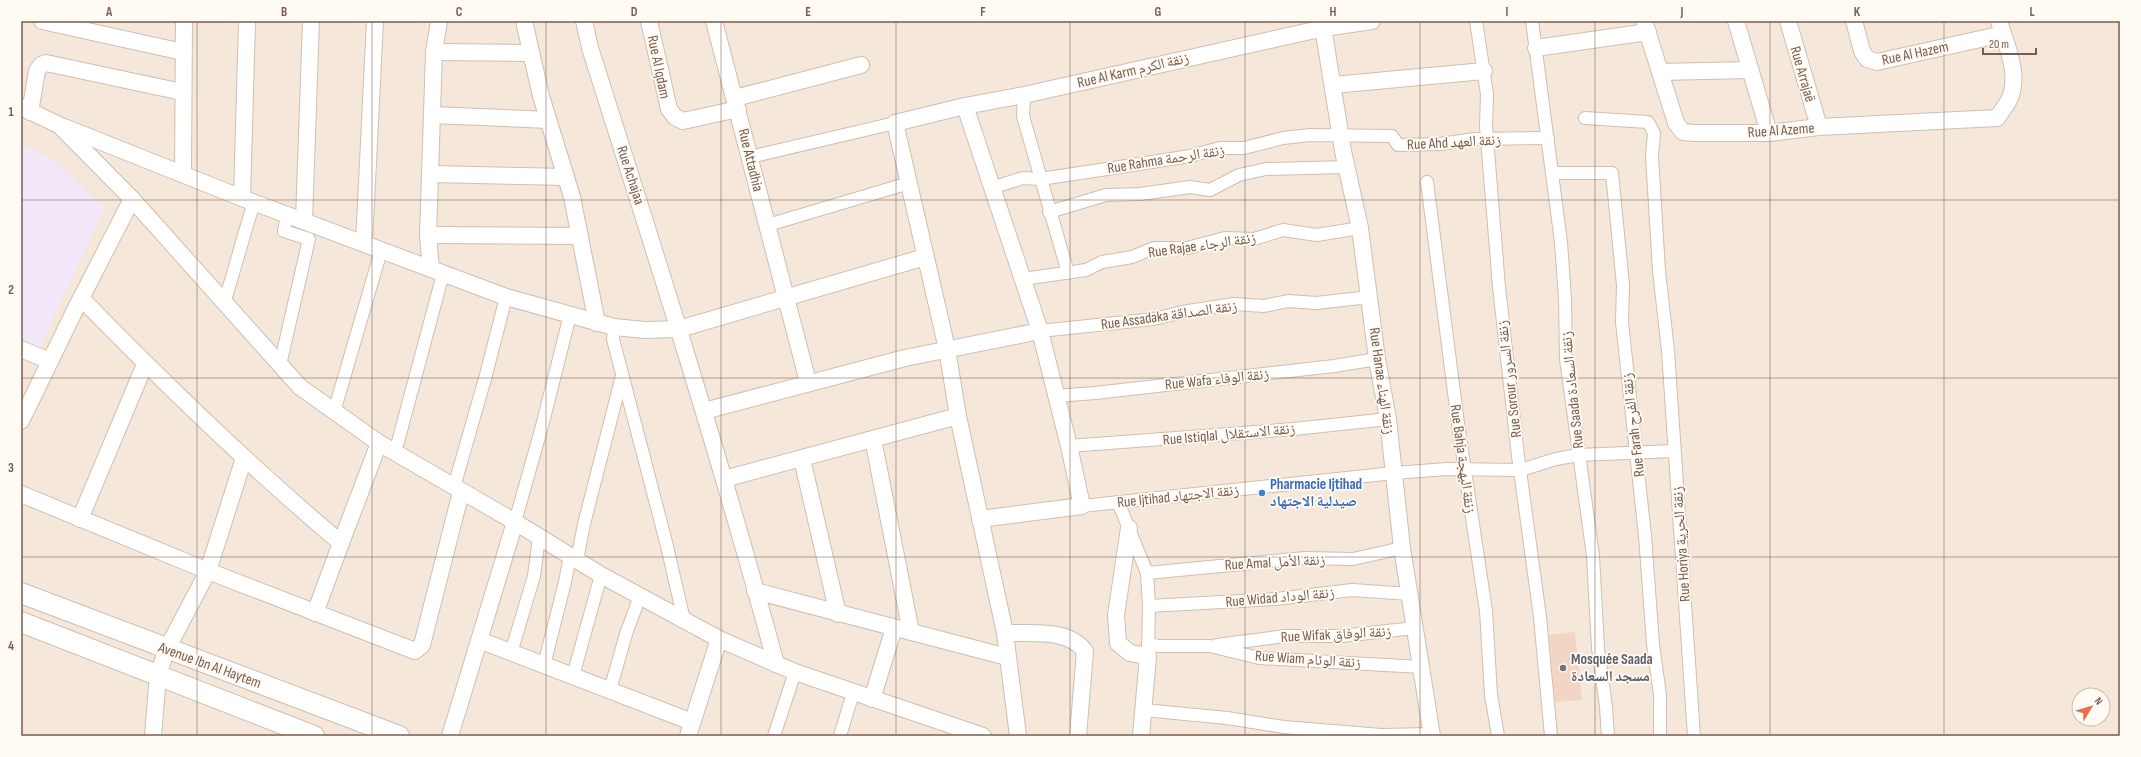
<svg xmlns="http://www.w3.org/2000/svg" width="2141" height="757" font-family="'Sofia Sans Condensed','Noto Naskh Arabic',sans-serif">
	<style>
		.residential { fill: #f5e8da; fill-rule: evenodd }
		.education { fill: #f3e8fa }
		.building { fill: #f3d5c3 }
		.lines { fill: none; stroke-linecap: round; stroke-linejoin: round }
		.pedestrian-casing { stroke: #d1beb0; stroke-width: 14 }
		.minor-casing { stroke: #d1beb0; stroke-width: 18 }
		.tertiary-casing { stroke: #d1beb0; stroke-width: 22 }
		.pedestrian { stroke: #fff; stroke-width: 12 }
		.minor { stroke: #fff; stroke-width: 16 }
		.tertiary { stroke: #fff; stroke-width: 20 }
		.grid { fill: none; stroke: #7a5c4d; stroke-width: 1; stroke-opacity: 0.55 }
		.shop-dot { fill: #3f7fe0; stroke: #fffaf3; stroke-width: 1.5 }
		.worship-dot { fill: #6b7280; stroke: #fffaf3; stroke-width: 1.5 }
		.labels { text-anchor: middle; stroke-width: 3.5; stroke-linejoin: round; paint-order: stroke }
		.street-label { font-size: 15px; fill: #7a5c4d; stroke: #fffaf3 }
		.shop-label { font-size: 15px; font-weight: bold; fill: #366cbe; stroke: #fffaf3; text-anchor: start }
		.worship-label { font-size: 15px; font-weight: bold; fill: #5b616d; stroke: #fffaf3; text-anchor: start }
		.neatline { fill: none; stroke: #7a5c4d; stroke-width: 1.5 }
		.grid-label { font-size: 13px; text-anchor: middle; font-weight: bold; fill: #7a5c4d }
	</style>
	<rect width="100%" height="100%" fill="#fdf6ec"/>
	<path class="residential" d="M21,21H2120V736H21ZM2079,695H2103V719H2079Z"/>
	<path class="education" d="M21,144L52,159L105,207L38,351L21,343Z"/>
	<path class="building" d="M1575,632L1582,700L1555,702L1549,635Z"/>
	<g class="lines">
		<g class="pedestrian-casing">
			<g id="pedestrian">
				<path d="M1476,21L1487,94L1486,126L1499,287L1518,456L1540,617L1551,736"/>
				<path d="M1532,21L1561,242L1565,299L1566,359L1593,556L1598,648L1606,707L1608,736"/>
				<path d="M1024,95L1023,116L1068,273"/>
				<path d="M1585,118L1648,122L1654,133L1652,156L1659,271L1668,351L1694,736"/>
				<path d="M750,157L895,123"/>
				<path d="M1552,173H1612L1623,285L1622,322L1645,536L1653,644L1660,695V736"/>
				<path d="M1427,182L1459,431L1486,611L1491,695L1498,736"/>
				<path d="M991,188L1023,178L1040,179L1107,169L1190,156L1220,148H1244L1283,138L1310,135L1392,136L1398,145L1440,144L1475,139L1548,138"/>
				<path d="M1049,212L1106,195L1140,194L1190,187L1210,190L1239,175L1266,169L1346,167"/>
				<path d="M768,225L909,183"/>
				<path d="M1023,279L1086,270L1102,262L1132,257L1154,248H1187L1225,238L1254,239L1283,230L1317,235L1360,228"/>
				<path d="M224,303C235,269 243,236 254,203"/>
				<path d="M614,327L613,339L666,542L684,620"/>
				<path d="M1040,331L1154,319L1182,312L1234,304L1264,306L1288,301L1316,303L1370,297"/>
				<path d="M280,365L309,239L284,231L287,214"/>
				<path d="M1056,396L1095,393L1334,366L1377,359"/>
				<path d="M334,412L381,251"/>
				<path d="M1069,446L1294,429L1388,419"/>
				<path d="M395,453L443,274"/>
				<path d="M454,487L486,375L506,297"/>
				<path d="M1118,502L1147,573L1149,606L1148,652"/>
				<path d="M1082,506L1394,473L1447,469L1521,470L1556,459L1578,455L1674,451"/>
				<path d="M515,522L542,426L570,315"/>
				<path d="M577,560L584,524L622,376"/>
				<path d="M1147,573L1305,558L1353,559L1402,548"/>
				<path d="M1149,606L1276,599L1352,590L1410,594"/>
				<path d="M1148,644L1158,646H1210L1259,658L1421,667"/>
				<path d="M1217,645L1285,636H1341L1415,628"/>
				<path d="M511,653L534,576L539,537"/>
				<path d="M544,665L565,582L570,556"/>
				<path d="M573,676L601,575"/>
				<path d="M610,690L626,634L640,596"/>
				<path d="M1144,710L1227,718L1284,727L1381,735L1432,734"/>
				<path d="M774,736L795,672"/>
				<path d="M840,736L853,693"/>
			</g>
		</g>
		<g class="minor-casing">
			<g id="minor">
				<path d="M42,21L183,52"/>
				<path d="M524,21L541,96L572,197L597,323"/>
				<path d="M584,21L590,48C655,252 720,456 776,664"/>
				<path d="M649,21L669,109L675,117L683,121L738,109"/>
				<path d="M714,21L808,382"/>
				<path d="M1322,21L1343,151L1360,228L1377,359L1388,419L1402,548L1432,736"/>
				<path d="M1644,21L1676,123L1683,132L1694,133H1769L1819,127L1997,118C2001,112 2006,106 2009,100C2021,76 2006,44 1999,21"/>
				<path d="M1736,21L1769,133"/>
				<path d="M1788,21L1819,127"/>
				<path d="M1854,21L1862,51L1867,59L1877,62L2003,34"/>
				<path d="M1536,48L1648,32"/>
				<path d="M434,52L531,53"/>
				<path d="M1660,72L1750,70"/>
				<path d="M1333,85L1484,71"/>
				<path d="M735,98L861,65"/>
				<path d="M965,106L1040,331L1069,446L1082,506L980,519"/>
				<path d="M21,107L59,125L132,199L300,387L379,443L515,522L601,575L719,639L795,672L983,736"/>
				<path d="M30,112L37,71L41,65L46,63L182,92"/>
				<path d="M432,115L548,120"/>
				<path d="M64,127L242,198L506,297L614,327L645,330L679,329L925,257"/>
				<path d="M183,174L184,21"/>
				<path d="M430,174L566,177"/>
				<path d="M242,198L247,21"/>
				<path d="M304,220L311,21"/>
				<path d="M428,235L580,236"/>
				<path d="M364,243L375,21"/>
				<path d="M431,269L428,235L434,52L439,21"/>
				<path d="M81,298C164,383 250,467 341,543L315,613"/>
				<path d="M21,349L50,361"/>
				<path d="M704,411L905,358L1040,331"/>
				<path d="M21,421L74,312L132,199"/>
				<path d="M873,439L911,632"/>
				<path d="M802,459L838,614"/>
				<path d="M724,479L958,416"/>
				<path d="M21,494L208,571L415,651L422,645L461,492"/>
				<path d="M80,519L145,364"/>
				<path d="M1129,528L1116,615L1118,643L1130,653L1148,656L1141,736"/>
				<path d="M341,543L379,443"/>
				<path d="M755,591L1007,657"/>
				<path d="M1005,633C1031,634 1067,628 1085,651L1078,736"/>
				<path d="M479,640L692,722"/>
				<path d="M872,699L894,628"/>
				<path d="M153,736L158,675L167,649L208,571L244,458"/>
				<path d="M450,736L515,522"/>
				<path d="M688,736L719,639"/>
				<path d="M1018,736L1005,633L958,416L947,349L895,123L965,106L1024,95L1324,28L1372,21"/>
			</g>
		</g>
		<g class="tertiary-casing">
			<g id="tertiary">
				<path d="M21,593L399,736"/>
				<path d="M21,622L314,736"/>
			</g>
		</g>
		<use href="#pedestrian" class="pedestrian"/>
		<use href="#minor" class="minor"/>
		<use href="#tertiary" class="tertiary"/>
	</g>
	<path class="grid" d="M197,21V736M372,21V736M546,21V736M721,21V736M896,21V736M1070,21V736M1245,21V736M1420,21V736M1595,21V736M1770,21V736M1944,21V736M21,200H2120M21,378H2120M21,557H2120"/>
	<circle class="shop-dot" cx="1262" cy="493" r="4"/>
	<circle class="worship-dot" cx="1563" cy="668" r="4"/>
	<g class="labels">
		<g class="street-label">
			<text transform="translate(1915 53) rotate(-12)" y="5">Rue Al Hazem</text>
			<text transform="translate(659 67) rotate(78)" y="5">Rue Al Iqdam</text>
			<text transform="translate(1133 70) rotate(-13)" y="5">Rue Al Karm زنقة الكرم</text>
			<text transform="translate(1803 74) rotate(74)" y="5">Rue Arrajaë</text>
			<text transform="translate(1781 130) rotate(-4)" y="5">Rue Al Azeme</text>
			<text transform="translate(1454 142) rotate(-3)" y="5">Rue Ahd زنقة العهد</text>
			<text transform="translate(1166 159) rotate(-9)" y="5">Rue Rahma زنقة الرحمة</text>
			<text transform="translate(751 160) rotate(76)" y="5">Rue Attadhia</text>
			<text transform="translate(631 175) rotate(72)" y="5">Rue Achajaa</text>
			<text transform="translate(1202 245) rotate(-8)" y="5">Rue Rajae زنقة الرجاء</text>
			<text transform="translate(1169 315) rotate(-8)" y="5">Rue Assadaka زنقة الصداقة</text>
			<text transform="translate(1217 379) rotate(-6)" y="5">Rue Wafa زنقة الوفاء</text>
			<text transform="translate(1509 379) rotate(-97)" y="5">Rue Sorour زنقة السرور</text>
			<text transform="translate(1382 381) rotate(82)" y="5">Rue Hanae زنقة الهناء</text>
			<text transform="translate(1572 390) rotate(-96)" y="5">Rue Saada زنقة السعادة</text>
			<text transform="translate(1633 425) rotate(-97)" y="5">Rue Farah زنقة الفرح</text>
			<text transform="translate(1229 434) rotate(-5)" y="5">Rue Istiqlal زنقة الاستقلال</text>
			<text transform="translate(1463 459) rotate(82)" y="5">Rue Bahja زنقة البهجة</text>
			<text transform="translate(1178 496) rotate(-6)" y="5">Rue Ijtihad زنقة الاجتهاد</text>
			<text transform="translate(1681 544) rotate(-94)" y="5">Rue Horiya زنقة الحرية</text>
			<text transform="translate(1275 562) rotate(-3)" y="5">Rue Amal زنقة الأمل</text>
			<text transform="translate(1280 597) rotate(-5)" y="5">Rue Widad زنقة الوداد</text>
			<text transform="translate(1336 634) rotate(-3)" y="5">Rue Wifak زنقة الوفاق</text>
			<text transform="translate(1308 659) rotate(4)" y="5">Rue Wiam زنقة الوئام</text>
			<text transform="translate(210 665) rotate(20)" y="5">Avenue Ibn Al Haytem</text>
		</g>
		<g class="shop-label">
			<text x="1270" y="489">Pharmacie Ijtihad<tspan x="1270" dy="17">صيدلية الاجتهاد</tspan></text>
		</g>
		<g class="worship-label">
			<text x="1571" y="664">Mosquée Saada<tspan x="1571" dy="17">مسجد السعادة</tspan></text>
		</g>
	</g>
	<rect width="2141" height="757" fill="none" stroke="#fffaf3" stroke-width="44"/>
	<g transform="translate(2091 707) rotate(52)"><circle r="19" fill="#fffaf3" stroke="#cabbb1"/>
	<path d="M0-3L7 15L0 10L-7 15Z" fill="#e76f51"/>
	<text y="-6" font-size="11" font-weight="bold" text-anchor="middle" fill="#7a5c4d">N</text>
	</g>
	<path d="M1983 48v6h53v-6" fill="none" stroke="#7a5c4d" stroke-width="2"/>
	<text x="1989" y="48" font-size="12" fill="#7a5c4d" stroke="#fffaf3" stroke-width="3" paint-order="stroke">20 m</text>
	<rect x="22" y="22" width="2097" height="713" class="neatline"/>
	<g class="grid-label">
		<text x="109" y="16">A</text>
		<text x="284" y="16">B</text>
		<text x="459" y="16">C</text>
		<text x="634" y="16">D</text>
		<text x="808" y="16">E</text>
		<text x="983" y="16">F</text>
		<text x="1158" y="16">G</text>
		<text x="1333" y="16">H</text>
		<text x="1507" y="16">I</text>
		<text x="1682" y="16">J</text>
		<text x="1857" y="16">K</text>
		<text x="2032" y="16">L</text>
		<text x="11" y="116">1</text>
		<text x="11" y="294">2</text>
		<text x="11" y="472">3</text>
		<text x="11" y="650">4</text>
	</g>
</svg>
